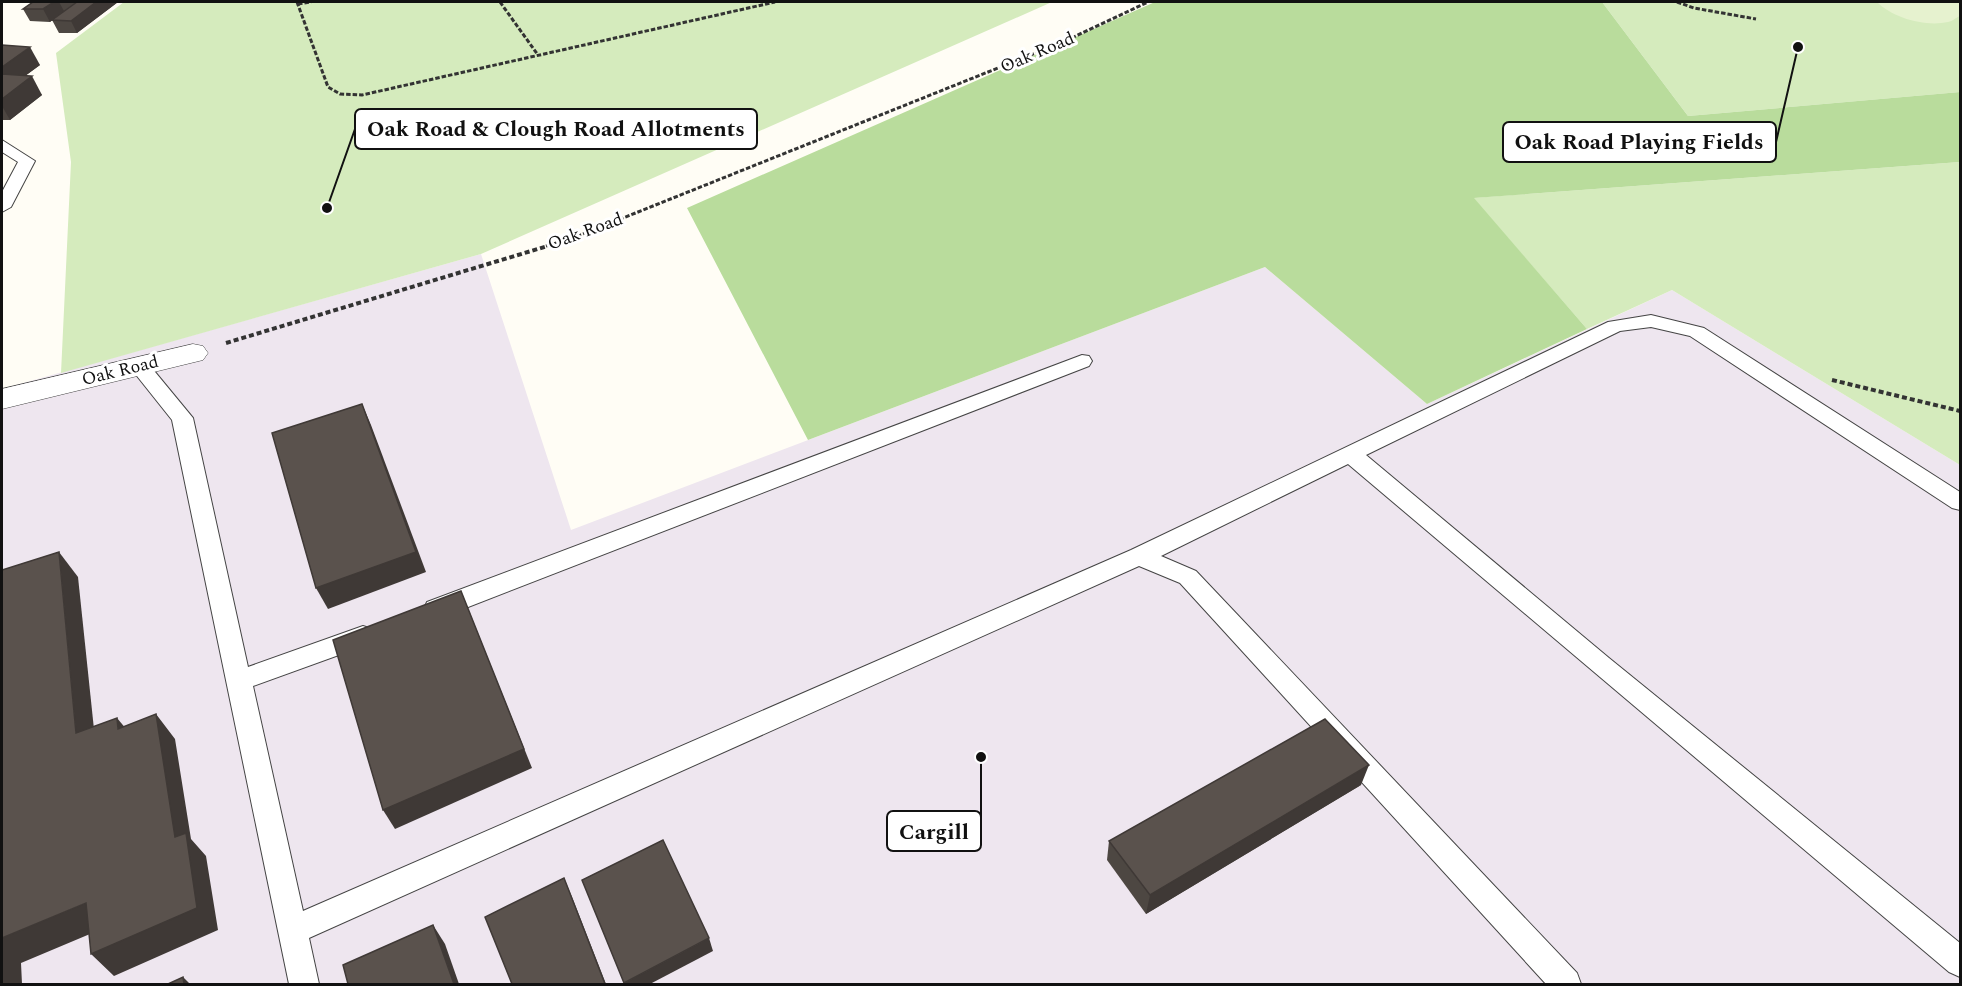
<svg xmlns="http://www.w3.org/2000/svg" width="1962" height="986" font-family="Spectral,serif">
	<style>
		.industrial { fill: #eee6ef }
		.green { fill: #d5ebbd }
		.forest { fill: #b9dc9c }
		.pitch { fill: #e6f2cf }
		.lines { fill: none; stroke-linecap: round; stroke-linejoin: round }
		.lane-casing { stroke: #444; stroke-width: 2 }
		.street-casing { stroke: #444; stroke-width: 1 }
		.path-far1 { stroke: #333; stroke-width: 3; stroke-dasharray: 4.5 2; stroke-linecap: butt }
		.path { stroke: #333; stroke-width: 4; stroke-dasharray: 5 3; stroke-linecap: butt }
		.lane { fill: #fff; fill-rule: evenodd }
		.street { fill: #fff; fill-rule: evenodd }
		.wall { fill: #4d4742 }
		.shaded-wall { fill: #3f3936 }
		.building { fill: #5a524d; stroke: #3f3936; stroke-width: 1.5 }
		.labels { text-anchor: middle; stroke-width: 6; stroke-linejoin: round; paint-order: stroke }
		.far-street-label { font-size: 18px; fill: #111; stroke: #fff }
		.leader { fill: none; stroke: #111; stroke-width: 2 }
		.callout-dot { fill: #111; stroke: #fff; stroke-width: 2 }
		.callout { fill: #fff; stroke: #111; stroke-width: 2 }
		.callout-label { font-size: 22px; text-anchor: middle; font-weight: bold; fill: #111 }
	</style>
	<rect width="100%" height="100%" fill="#fffdf5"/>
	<path class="industrial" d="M481,254L571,530L1265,267L1427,404L1672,290L1960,465V984H2V389Z"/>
	<g class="green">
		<path d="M124,2H1052L481,254L61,373L71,162L56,53Z"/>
		<path d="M1602,2H1960V92L1688,116Z"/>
		<path d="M1960,162V465L1672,290L1587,329L1473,198Z"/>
	</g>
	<path class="forest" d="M1155,2H1602L1688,116L1960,92V162L1474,198L1587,329L1427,404L1265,267L808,440L687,208Z"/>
	<path class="pitch" d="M1877,2H1960V16C1955,18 1953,21 1948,22C1925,27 1893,18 1877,2Z"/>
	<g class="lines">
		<g class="lane-casing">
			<g id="lane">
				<path d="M2,140L35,161L11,207L2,212V192L18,162L2,152Z"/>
				<path d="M1651,315L1704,328L1960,492V510L1952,508L1690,336L1651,327L1620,331L1366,455L1609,658L1960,943V977L1949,972L1348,464L1161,556L1196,571L1577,973L1581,984H1546L1180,583L1139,566L309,938L319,984H289L172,420L129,366L132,361H146L193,418L248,667L363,626L372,629L375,636L372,643L253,686L303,911L1131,550L1608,322Z"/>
				<path d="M1082,355L1089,356L1092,361L1089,366L445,616L436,618L427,616L424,609L427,602Z"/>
			</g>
		</g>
		<g class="street-casing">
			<path id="street" d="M193,344L203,346L208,353L203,360L2,409V389Z"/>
		</g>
		<g class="path-far1">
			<path d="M297,2L328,87L340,94L362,95L775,2"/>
			<path d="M500,2L538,55"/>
			<path d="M1677,2L1694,8L1756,19"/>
			<path d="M298,4L311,2"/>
			<path d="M546,246L573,238L1063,42L1148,2"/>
		</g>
		<g class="path">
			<path d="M226,343L551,245"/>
			<path d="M1832,380L1960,411"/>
		</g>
		<use href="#lane" class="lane"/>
		<use href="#street" class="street"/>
	</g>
	<g class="wall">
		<path d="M33,2H118L77,33H59L52,20L50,22L30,21L23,9Z"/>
		<path d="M2,45L40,65L25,76L42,95L10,120H2Z"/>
		<path d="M1361,785L1146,914L1107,860L1109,841Z"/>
	</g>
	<g class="shaded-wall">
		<path d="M54,2H59L64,11L50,22L43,9Z"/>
		<path d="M96,2H118L77,33L71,21Z"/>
		<path d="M30,47L40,65L3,92L2,90V67Z"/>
		<path d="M32,76L42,95L10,120L2,106V99Z"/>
		<path d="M362,404L371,425L426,572L328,609L316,588Z"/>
		<path d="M59,552L78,577L97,758L76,733Z"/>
		<path d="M461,591L532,768L395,829L383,810Z"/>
		<path d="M156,714L175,739L191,839L206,856L218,930L114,976L91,954Z"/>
		<path d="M117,718L137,742L118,729Z"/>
		<path d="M1369,765L1361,785L1146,914L1150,895Z"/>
		<path d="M564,878L572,897L606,984H605Z"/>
		<path d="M86,903L109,926L21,963L22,984H2V938Z"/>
		<path d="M433,925L445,944L459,984H454Z"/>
		<path d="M709,938L713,951L650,984H625L624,983Z"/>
		<path d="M183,977L190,984H184Z"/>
	</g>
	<g class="building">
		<path d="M33,2H54L43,9H23Z"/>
		<path d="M77,2H96L71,21L52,20Z"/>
		<path d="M2,45L30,47L2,67Z"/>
		<path d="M2,74L32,76L2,99Z"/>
		<path d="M362,404L416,552L316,588L272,433Z"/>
		<path d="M59,552L76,733L117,718L118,729L156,714L175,837L186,833L197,908L91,954L86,903L2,938V570Z"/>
		<path d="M461,591L524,749L383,810L333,640Z"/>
		<path d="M1325,719L1369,765L1150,895L1109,841Z"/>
		<path d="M663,840L709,938L624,983L582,880Z"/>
		<path d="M564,878L605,984H512L485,917Z"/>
		<path d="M433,925L454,984H348L343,965Z"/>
		<path d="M183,977L184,984H168Z"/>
	</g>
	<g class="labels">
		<g class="far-street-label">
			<text transform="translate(1037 52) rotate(-23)" y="6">Oak Road</text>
			<text transform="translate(585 231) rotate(-20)" y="6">Oak Road</text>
			<text transform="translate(120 370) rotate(-14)" y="6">Oak Road</text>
		</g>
	</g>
	<path class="leader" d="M327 208L355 129M1798 47L1776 142M981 757L981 831"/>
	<g class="callout-dot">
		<circle cx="327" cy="208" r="6"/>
		<circle cx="1798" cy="47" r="6"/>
		<circle cx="981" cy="757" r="6"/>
	</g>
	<g class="callout">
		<rect x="355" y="109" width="402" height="40" rx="6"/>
		<rect x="1503" y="122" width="273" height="40" rx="6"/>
		<rect x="887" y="811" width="94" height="40" rx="6"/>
	</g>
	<g class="callout-label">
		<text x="556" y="136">Oak Road &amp; Clough Road Allotments</text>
		<text x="1639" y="149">Oak Road Playing Fields</text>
		<text x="934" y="839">Cargill</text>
	</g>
	<rect width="1962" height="986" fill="none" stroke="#111111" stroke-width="6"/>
</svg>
